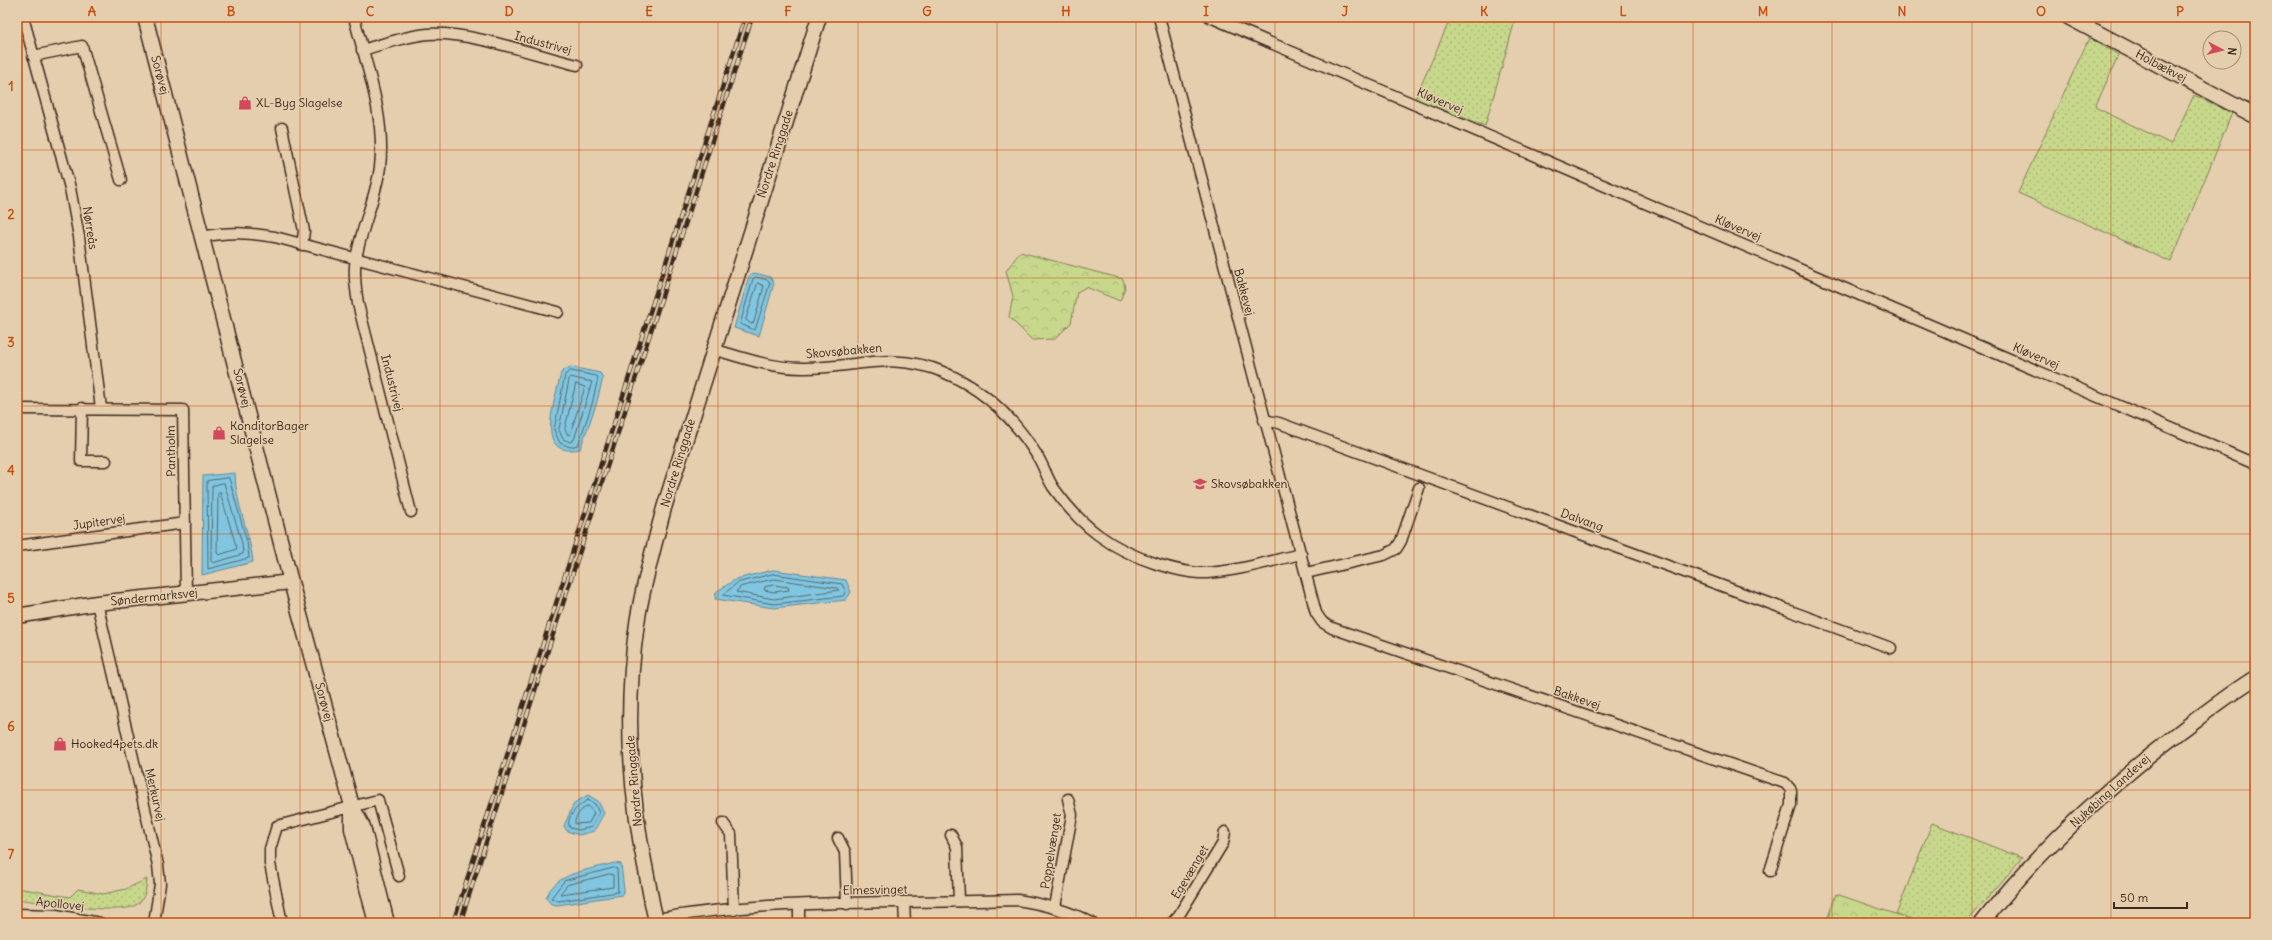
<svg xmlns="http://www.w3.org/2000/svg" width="2272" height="940" font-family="Delius,sans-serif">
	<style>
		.grass { fill: url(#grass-dots); stroke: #818054 }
		.forest { fill: url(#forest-crowns); stroke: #818054 }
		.water { fill: #80c6e1; stroke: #648893 }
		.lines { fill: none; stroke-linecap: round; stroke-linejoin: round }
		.shore { stroke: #57686c; stroke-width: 1 }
		.street-casing { stroke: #3b2a1e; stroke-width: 13 }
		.secondary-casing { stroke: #3b2a1e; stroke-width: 17 }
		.street { stroke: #e5ceae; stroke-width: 10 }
		.secondary { stroke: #e5ceae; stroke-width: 14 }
		.rail-casing { stroke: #3b2a1e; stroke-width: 4.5 }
		.rail { stroke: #e5ceae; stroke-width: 3; stroke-dasharray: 9; stroke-linecap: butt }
		.grid { fill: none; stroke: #c55010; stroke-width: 1; stroke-opacity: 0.55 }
		.labels { text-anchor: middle; stroke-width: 3; stroke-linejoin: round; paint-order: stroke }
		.street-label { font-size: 12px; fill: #3b2a1e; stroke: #e5ceae }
		.poi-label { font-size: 12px; fill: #3b2a1e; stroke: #e5ceae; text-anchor: start }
		.neatline { fill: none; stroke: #c55010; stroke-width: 1.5 }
		.grid-label { font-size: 13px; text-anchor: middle; font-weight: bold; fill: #c55010 }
	</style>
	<defs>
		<pattern id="grass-dots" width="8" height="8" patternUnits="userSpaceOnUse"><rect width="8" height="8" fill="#c7d78b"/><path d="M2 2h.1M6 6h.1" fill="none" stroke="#acb978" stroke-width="1.8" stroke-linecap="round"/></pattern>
		<pattern id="forest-crowns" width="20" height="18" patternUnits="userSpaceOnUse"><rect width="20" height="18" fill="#c7d78b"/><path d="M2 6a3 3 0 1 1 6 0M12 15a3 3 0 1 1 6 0" fill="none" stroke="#acb978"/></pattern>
	</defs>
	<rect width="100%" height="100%" fill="#e5ceae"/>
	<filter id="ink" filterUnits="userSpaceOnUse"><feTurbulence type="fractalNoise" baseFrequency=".025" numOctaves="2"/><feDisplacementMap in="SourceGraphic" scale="8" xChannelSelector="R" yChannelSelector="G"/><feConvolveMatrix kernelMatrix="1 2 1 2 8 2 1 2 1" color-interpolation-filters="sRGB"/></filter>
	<g filter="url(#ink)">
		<g class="grass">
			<path d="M1451,17H1516L1485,126L1415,99Z"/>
			<path d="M2089,38L2119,55L2095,107L2171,144L2194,95L2232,113L2171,262L2018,193Z"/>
			<path d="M1932,823L2022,858L1966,923H1922L1896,914Z"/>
			<path d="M147,879C146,890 145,901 134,906C117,915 39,902 17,899V888L70,897L78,889L103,894L126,889Z"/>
		</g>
		<g class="forest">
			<path d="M1020,252L1123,279L1125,288L1120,301L1086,287L1077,292L1071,323L1055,339L1032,340L1009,317L1013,296L1006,271Z"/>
			<path d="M1836,894L1922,923H1826Z"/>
		</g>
		<g class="water">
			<path d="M755,273L770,277L774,283L759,336L734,328L749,276Z"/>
			<path d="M571,367L600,373L603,378L596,405L580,449C532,459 556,398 561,373L565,369Z"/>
			<path d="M235,473C235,503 250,532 253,562L202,575L203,476Z"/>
			<path d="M773,570L846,580L851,592L846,600L774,608L715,599L716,592L736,579Z"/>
			<path d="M588,795L598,801L604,813L594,831L579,835L567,831L564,826L574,803Z"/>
			<path d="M614,863L621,864L624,890L622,895L558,905L551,904L546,898C555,872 590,870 614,863Z"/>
		</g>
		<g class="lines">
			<g class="shore">
				<path d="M756,277L768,280L770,283L755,330L740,324L753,279Z"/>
				<path d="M758,283L764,286L754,322L751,324L746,320Z"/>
				<path d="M571,371L597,376L598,378L592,404L578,445L570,447L560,443L554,430L565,375Z"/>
				<path d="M570,377L592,382L574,440L570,442L563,439L559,430Z"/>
				<path d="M576,384L585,387L570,434L568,435L565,429Z"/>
				<path d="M229,478L247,542L249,558L208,569L207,481Z"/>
				<path d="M224,483L242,543L243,554L213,563L211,561L212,486Z"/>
				<path d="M220,492L237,549L219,555L217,553L218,494Z"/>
				<path d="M773,574L842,584L846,592L843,596L774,604L723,595L737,583Z"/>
				<path d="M774,579L837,588L839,590L774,599L736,592L740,587Z"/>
				<path d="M774,585L788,587L789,590L774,592L764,590L765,587Z"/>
				<path d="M588,800L595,804L599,813L592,827L579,830L570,828C564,817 580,804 588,800Z"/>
				<path d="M588,806L594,813L589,823L575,824C574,817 581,809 588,806Z"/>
				<path d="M614,868L617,869L618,892L559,901L551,898L564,881Z"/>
				<path d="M610,874L613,875V887L560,894L567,885Z"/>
			</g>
			<g class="street-casing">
				<g id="street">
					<path d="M23,17L70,188L79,237L101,408"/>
					<path d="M354,17C366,65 386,117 380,167C376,198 361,228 356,259C353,273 356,289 358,304L411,512"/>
					<path d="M1159,17L1316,613L1322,622L1332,628L1785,783L1791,790V805L1770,871"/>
					<path d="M1210,17L2255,464"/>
					<path d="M362,50C384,44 405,36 428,34C470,31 535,55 577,65"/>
					<path d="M33,56L82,46L121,180"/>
					<path d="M282,128L304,231L302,245"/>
					<path d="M203,237C227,231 250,233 275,237L558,312"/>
					<path d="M713,349C743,358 771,368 802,368C853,369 891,350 943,372C984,389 1015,419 1038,457C1044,467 1047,478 1053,487C1081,527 1111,549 1157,564C1173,569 1191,574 1207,573C1239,571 1270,561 1301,554"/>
					<path d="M82,408L81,461H106"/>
					<path d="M17,409L183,410L186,594"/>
					<path d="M1264,420L1279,423L1891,648"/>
					<path d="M17,546L185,523"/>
					<path d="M1306,573L1384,555L1396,549L1401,541L1419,488"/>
					<path d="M97,603L158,865L160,884L154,923"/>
					<path d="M723,823L731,834L734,910"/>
					<path d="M951,835L957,847L959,901"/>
					<path d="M838,838L845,852L847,904"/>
					<path d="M904,902L905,923"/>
					<path d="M799,905V923"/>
					<path d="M1055,907L1072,815L1068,799"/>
					<path d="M17,914L56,915L100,923"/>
					<path d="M656,919C774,898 897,904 1017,900C1044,904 1067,910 1092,923"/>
					<path d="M282,923L270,864V849L277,826L378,800L399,876"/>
					<path d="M1172,923L1179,915L1223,843L1225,832"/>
				</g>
			</g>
			<g class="secondary-casing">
				<g id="secondary">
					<path d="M145,17L291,582L352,806L363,827L387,923"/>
					<path d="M2068,17L2255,116"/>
					<path d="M17,616L97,603L291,582"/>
					<path d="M352,808V829L376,923"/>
					<path d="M657,923C652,908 650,891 647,876C629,792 625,707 637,623C643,584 654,546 664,508L819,17"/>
					<path d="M1982,923C2038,851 2109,786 2181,731C2205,713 2229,694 2255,678"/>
				</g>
			</g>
			<use href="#street" class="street"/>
			<use href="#secondary" class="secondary"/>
			<g class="rail-casing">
				<g id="rail">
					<path d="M453,923L745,17"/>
					<path d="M460,923L752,17"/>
				</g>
			</g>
			<use href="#rail" class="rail"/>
		</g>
	</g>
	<path class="grid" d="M161,17V923M300,17V923M440,17V923M579,17V923M718,17V923M858,17V923M997,17V923M1136,17V923M1275,17V923M1414,17V923M1554,17V923M1693,17V923M1832,17V923M1972,17V923M2111,17V923M17,150H2255M17,278H2255M17,406H2255M17,534H2255M17,662H2255M17,790H2255"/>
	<defs>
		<g id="shop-bare" transform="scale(1.08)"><path d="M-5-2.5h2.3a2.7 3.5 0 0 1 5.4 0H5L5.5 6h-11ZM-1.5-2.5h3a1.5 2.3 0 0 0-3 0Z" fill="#d1495b" stroke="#e5ceae" stroke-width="2.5" paint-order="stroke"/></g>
		<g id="school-bare" transform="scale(1.08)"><path d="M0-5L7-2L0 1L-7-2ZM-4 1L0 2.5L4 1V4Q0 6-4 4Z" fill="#d1495b" stroke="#e5ceae" stroke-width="2.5" paint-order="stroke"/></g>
	</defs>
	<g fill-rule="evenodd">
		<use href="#shop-bare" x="245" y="103"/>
		<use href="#shop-bare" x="219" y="433"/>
		<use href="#school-bare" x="1200" y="484"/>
		<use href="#shop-bare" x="60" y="744"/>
	</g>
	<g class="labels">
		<g class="street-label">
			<text transform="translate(543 43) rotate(15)" y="4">Industrivej</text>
			<text transform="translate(2161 66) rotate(28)" y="4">Holbækvej</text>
			<text transform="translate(160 75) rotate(75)" y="4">Sorøvej</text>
			<text transform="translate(1440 101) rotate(23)" y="4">Kløvervej</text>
			<text transform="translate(775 154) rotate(-72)" y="4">Nordre Ringgade</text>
			<text transform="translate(90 228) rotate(81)" y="4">Nørreås</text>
			<text transform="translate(1738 228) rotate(23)" y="4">Kløvervej</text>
			<text transform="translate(1244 292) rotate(75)" y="4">Bakkevej</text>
			<text transform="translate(844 351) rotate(-5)" y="4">Skovsøbakken</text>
			<text transform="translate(2036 356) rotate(23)" y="4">Kløvervej</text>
			<text transform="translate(392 383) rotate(76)" y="4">Industrivej</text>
			<text transform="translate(242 388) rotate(76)" y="4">Sorøvej</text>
			<text transform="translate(171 451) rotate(-91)" y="4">Pantholm</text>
			<text transform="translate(678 463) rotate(-73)" y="4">Nordre Ringgade</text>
			<text transform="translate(1582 520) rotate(20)" y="4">Dalvang</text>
			<text transform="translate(99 522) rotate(-8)" y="4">Jupitervej</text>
			<text transform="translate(154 597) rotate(-6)" y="4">Søndermarksvej</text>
			<text transform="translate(1577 698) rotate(19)" y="4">Bakkevej</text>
			<text transform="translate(324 702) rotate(75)" y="4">Sorøvej</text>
			<text transform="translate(634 781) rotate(-95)" y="4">Nordre Ringgade</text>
			<text transform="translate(2110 791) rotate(-42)" y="4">Nykøbing Landevej</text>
			<text transform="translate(155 795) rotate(77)" y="4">Merkurvej</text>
			<text transform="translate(1051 851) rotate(-81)" y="4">Poppelvænget</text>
			<text transform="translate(1190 872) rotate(-59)" y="4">Egevænget</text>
			<text transform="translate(875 890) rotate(-1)" y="4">Elmesvinget</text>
			<text transform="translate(60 904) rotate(6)" y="4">Apollovej</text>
		</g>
		<g class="poi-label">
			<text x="256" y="107">XL-Byg Slagelse</text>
			<text x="230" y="430">KonditorBager<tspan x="230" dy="14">Slagelse</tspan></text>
			<text x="1211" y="488">Skovsøbakken</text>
			<text x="71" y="748">Hooked4pets.dk</text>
		</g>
	</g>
	<rect width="2272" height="940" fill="none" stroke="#e5ceae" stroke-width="44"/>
	<g transform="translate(2222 50) rotate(97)"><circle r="19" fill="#e5ceae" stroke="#a18c74"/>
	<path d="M0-3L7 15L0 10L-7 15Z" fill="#d1495b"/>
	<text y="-6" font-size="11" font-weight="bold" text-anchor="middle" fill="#3b2a1e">N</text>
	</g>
	<path d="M2114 902v6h73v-6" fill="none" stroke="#3b2a1e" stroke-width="2"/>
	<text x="2120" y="902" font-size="12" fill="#3b2a1e" stroke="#e5ceae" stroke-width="3" paint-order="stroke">50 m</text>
	<rect x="22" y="22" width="2228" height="896" class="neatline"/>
	<g class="grid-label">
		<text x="92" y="16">A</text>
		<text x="231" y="16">B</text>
		<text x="370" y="16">C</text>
		<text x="509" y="16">D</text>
		<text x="649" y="16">E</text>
		<text x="788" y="16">F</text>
		<text x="927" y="16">G</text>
		<text x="1066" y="16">H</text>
		<text x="1206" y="16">I</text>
		<text x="1345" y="16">J</text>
		<text x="1484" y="16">K</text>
		<text x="1623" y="16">L</text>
		<text x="1763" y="16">M</text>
		<text x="1902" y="16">N</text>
		<text x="2041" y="16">O</text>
		<text x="2180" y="16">P</text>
		<text x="11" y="91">1</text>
		<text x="11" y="219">2</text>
		<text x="11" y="347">3</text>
		<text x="11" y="475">4</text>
		<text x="11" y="603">5</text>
		<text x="11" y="731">6</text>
		<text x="11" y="859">7</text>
	</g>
</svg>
